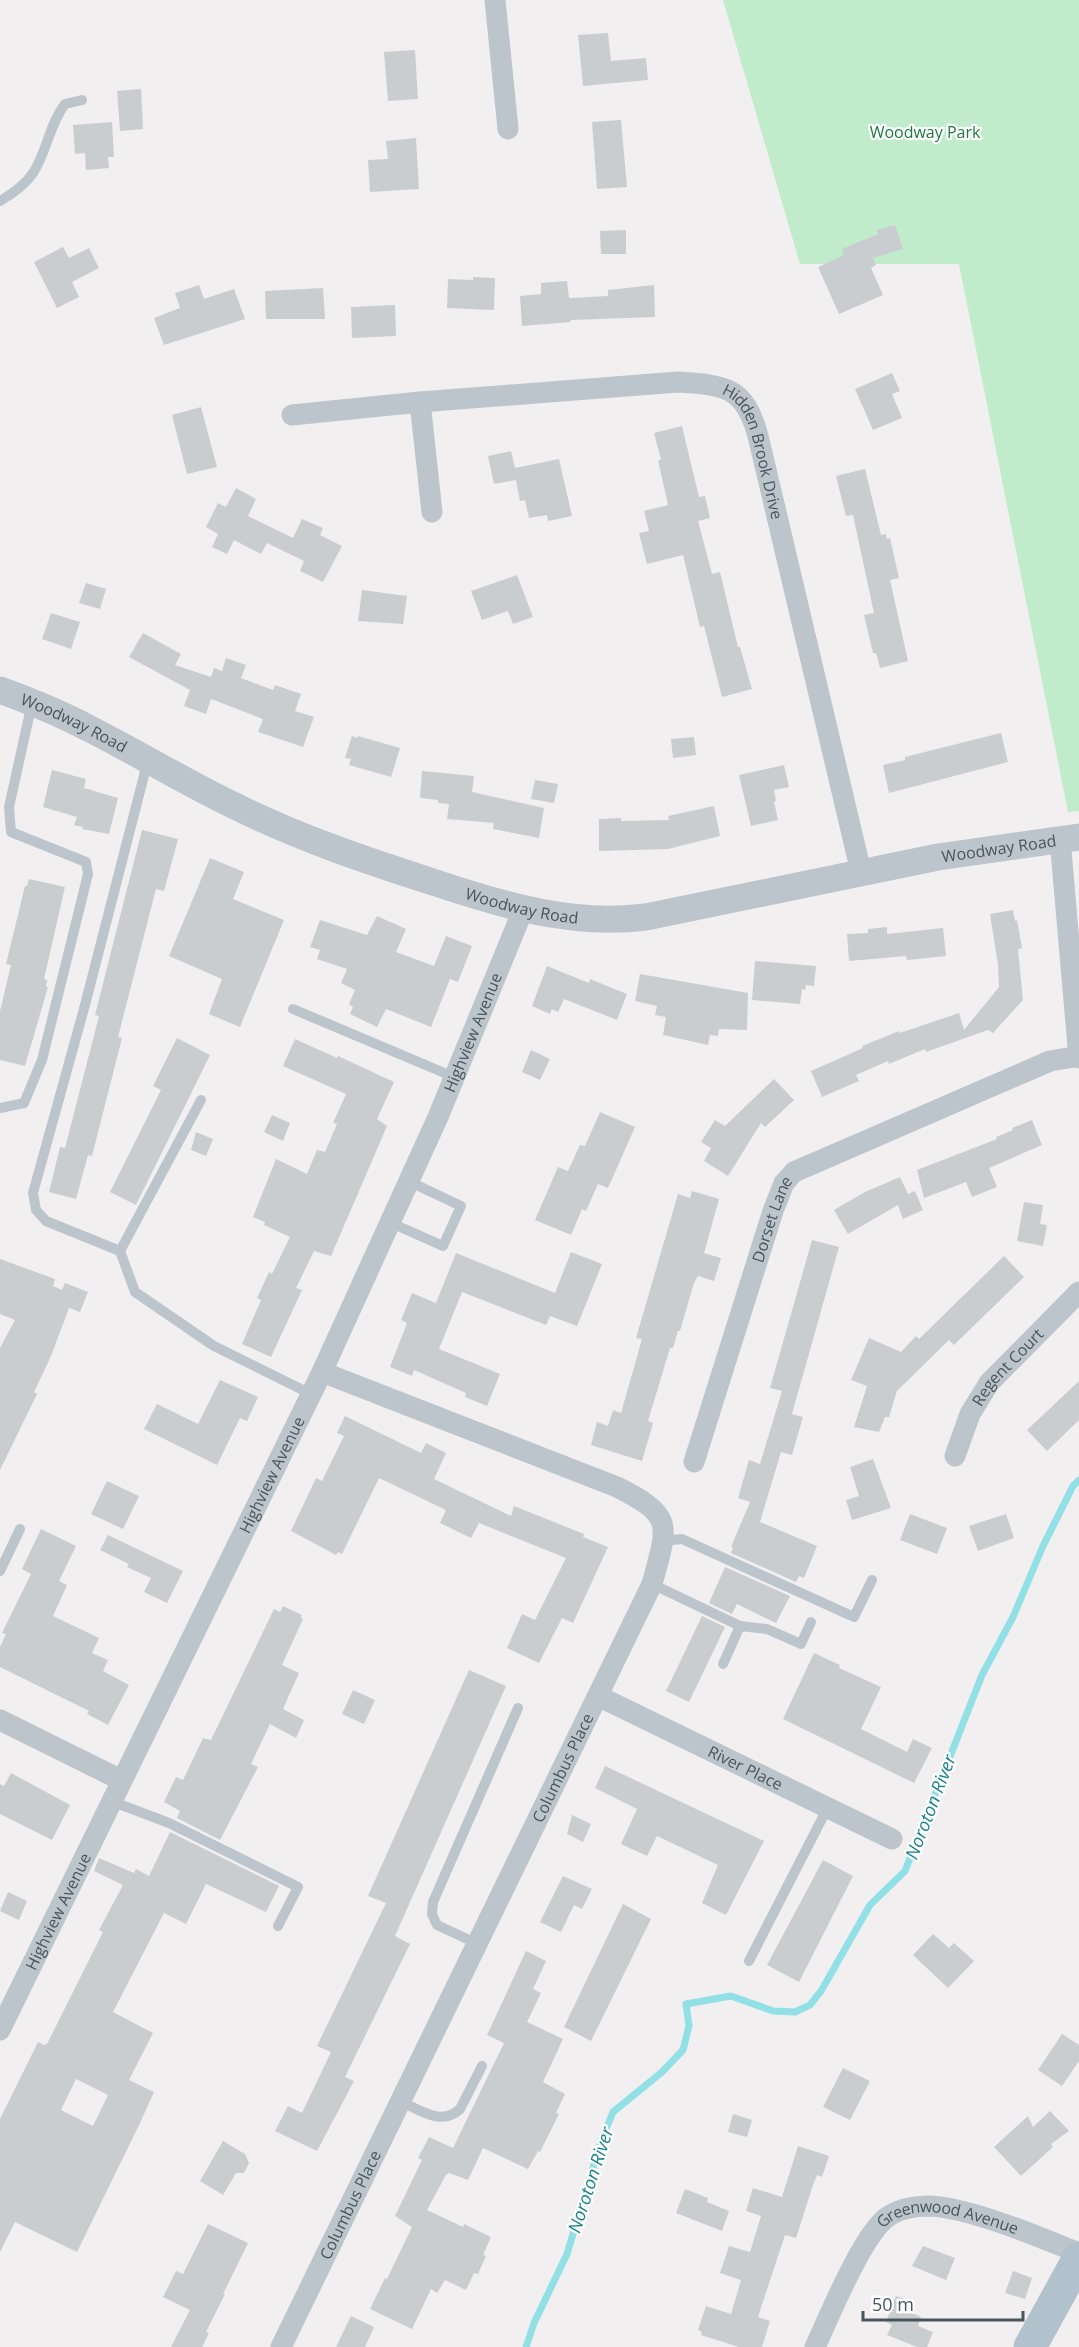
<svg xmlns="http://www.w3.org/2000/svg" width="1079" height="2347" font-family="'Open Sans',sans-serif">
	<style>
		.green { fill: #c1eccc }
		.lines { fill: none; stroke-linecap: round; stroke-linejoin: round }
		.stream { stroke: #91e0e6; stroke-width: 7 }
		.building { fill: #c9cdd0; fill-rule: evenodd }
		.service { stroke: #bcc5cb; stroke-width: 10 }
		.minor { stroke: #bcc5cb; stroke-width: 21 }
		.tertiary { stroke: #bcc5cb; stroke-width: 27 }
		.primary { stroke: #b1c2cc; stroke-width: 33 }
		.labels { text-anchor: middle; stroke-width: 4.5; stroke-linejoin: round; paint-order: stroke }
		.park-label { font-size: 16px; fill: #1d793f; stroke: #fff }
		.street-label { font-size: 16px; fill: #48555b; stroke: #fff }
		.water-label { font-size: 18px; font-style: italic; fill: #15828b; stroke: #fff }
	</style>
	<rect width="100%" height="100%" fill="#f2eff0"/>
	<path class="green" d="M723,0H1079V811L1068,812L959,264H800Z"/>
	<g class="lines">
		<path class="stream" d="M526,2347L534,2323L567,2254L601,2141L613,2112L662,2072L683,2050L689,2026L686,2004L731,1996L773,2011L795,2012L810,2005L821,1991L870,1905L905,1871L982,1675L1013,1617L1043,1546L1073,1486L1079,1480"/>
	</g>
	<g class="building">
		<path d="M608,33L611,61L646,58L648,80L583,86L578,35Z"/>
		<path d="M415,50L418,99L388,101L384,52Z"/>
		<path d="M141,89L143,129L120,131L117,91Z"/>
		<path d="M621,120L627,187L597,189L592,122Z"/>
		<path d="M112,122L114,157H108L109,168L86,170L85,153L75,154L73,125Z"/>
		<path d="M416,138L419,189L370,192L368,160L388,159L386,141Z"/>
		<path d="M895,225L903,249L873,258L876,265L871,268L883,295L839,314L818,267L844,255L842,249L878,234L877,230Z"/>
		<path d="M626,230V254H601L600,231Z"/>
		<path d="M63,247L69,258L89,248L99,268L72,282L79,297L57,308L34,262Z"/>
		<path d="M473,277L495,278L494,310L447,308L448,279L473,280Z"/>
		<path d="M567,281L569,298L608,296V290L654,285L655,317L570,320L571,322L522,326L520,296L541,294V283Z"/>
		<path d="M199,285L204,299L234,289L245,319L164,345L154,318L180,308L175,293Z"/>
		<path d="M323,288L325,319H266L265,291Z"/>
		<path d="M395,305L396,336L352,338L351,307Z"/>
		<path d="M892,373L900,391L892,394L902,418L873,430L855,389Z"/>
		<path d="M201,407L217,467L187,474L172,415Z"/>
		<path d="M682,426L699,497L705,496L710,518L698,521L712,574L720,572L738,647H740L752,689L722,697L704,626L700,627L683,555L647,564L639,533L649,531L644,511L668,505L658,460H661L654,433Z"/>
		<path d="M511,451L515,468L559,459L572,516L548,521L547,515L529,518L525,500L520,501L516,480L494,484L488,456Z"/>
		<path d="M865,469L881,535L886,534L887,539L890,538L899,578L890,580L908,661L880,668L876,653H873L864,615L874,613L853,515L846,516L836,476Z"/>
		<path d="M236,488L256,499L248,516L293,538L302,519L323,528L320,535L342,546L323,582L300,571L304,561L267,543L261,554L234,540L227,554L212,547L218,534L206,527L218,503L226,507Z"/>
		<path d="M517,575L533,617L513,624L508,611L482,620L471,591Z"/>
		<path d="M86,583L106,589L100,609L79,603Z"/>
		<path d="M362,590L407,596L403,624L358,621Z"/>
		<path d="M51,613L80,622L71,649L42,639Z"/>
		<path d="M143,633L181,654L175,665L211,677L214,668L222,671L226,658L246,665L241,678L273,690L275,685L301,694L295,711L314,717L303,747L258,732L263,719L211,699L206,714L184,706L190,690L129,657Z"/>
		<path d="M1001,733L1008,762L889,793L883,765L905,760V757Z"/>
		<path d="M352,736L357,738L358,736L400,748L391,777L349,765L351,759L345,758Z"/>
		<path d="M694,737L696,755L673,758L671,739Z"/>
		<path d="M784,765L789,787L774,790L776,801L774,802L778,820L751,826L739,775Z"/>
		<path d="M52,770L86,779L84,788L118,798L109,834L82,829L83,827L74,825L77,817L43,807Z"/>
		<path d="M422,771L474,776L472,792L544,808L539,838L493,829L494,823L447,819L449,804L438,803V800L420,798Z"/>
		<path d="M535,780L558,784L554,803L531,799Z"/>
		<path d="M714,806L720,836L668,849L599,851V819L621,818V821L669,820L668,816Z"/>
		<path d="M142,830L178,839L164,891L156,889L118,1037L122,1038L92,1156L88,1155L76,1199L49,1192L60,1147L65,1148L99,1016L95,1015Z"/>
		<path d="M210,858L244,872L233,899L284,920L240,1027L209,1014L222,979L169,956Z"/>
		<path d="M29,879L65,887L44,979L47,980L46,987H48L25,1066L0,1060V1011L11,965L6,964L25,886H27Z"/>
		<path d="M1013,910L1015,921L1017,920L1022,948L1018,949L1023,1000L993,1033L988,1030L926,1052L925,1049L889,1064L888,1061L856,1075L859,1081L822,1097L811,1071L863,1048L862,1046L899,1031L900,1033L959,1013L964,1030L999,987L998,965L990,914Z"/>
		<path d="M377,916L406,929L396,952L434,966L446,936L472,946L458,982L450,979L431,1027L386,1009L377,1027L350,1014L353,1007L349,1004L355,990L341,983L347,969L317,959L320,950L310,947L320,920L367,935Z"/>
		<path d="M887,927V934L943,928L946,956L907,960L906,956L849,961L847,934L868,933V929Z"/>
		<path d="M755,961L816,966L814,986L806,985L805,990L802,989L800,1004L752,1000Z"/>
		<path d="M547,966L589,983L590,979L627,994L617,1020L564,999L558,1012L552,1009L550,1014L532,1006Z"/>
		<path d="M640,974L748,993L747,1030L719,1029L718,1036L710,1035L708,1045L663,1035L666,1017L655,1015L657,1006L635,1001Z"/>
		<path d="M177,1038L210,1055L136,1205L110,1192L161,1090L153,1086Z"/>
		<path d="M295,1039L337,1058L338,1056L394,1082L377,1119L387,1126L331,1256L314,1251L296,1288L302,1290L271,1357L242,1344L261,1300L257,1298L269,1272L272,1274L290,1237L264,1225L265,1222L253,1217L276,1159L307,1174L317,1150L325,1152L337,1124L333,1123L346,1094L283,1066Z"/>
		<path d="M531,1050L550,1059L540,1080L522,1072Z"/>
		<path d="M774,1079L794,1100L765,1127L761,1123L728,1176L704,1161L711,1148L701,1142L715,1120L725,1126Z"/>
		<path d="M600,1112L635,1127L608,1188L598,1184L586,1211L582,1209L571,1235L535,1220L558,1167L568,1171L580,1145L585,1146Z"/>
		<path d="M272,1115L290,1123L283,1141L264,1132Z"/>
		<path d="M1032,1120L1042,1145L989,1168L997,1187L972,1197L966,1182L924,1198L917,1170L997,1139L996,1137L1013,1130L1012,1128Z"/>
		<path d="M196,1132L213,1139L206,1156L191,1150Z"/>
		<path d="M900,1177L908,1194L915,1191L923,1210L903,1219L898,1205L848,1234L834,1210L865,1192Z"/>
		<path d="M692,1191L719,1199L704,1253L721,1258L714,1281L698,1276L694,1283L680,1331H678L673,1348H670L648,1421L653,1423L642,1461L591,1445L597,1422L608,1426L613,1410L621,1413L642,1339L636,1338L678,1194L690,1198Z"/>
		<path d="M1024,1202L1043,1205L1040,1224L1047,1225L1043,1246L1017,1241Z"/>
		<path d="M812,1240L839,1247L792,1414L803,1417L792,1455L781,1452L760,1522L817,1546L804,1578L799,1576L796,1582L731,1553L733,1548L731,1547L750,1502L738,1498L749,1460L760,1464L782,1391L770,1388Z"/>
		<path d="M571,1252L602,1264L577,1326L550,1316L546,1325L462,1292L439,1349L500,1374L487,1406L465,1397L466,1393L414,1370L412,1376L390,1367L407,1323L401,1320L412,1293L436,1303L456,1253L555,1293Z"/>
		<path d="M1004,1256L1024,1277L954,1345L949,1340L897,1391L889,1417H885L879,1432L854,1427L867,1386L851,1380L869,1338L901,1352L916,1336L919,1339Z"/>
		<path d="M0,1259L55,1279L53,1286L62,1290L65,1283L88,1292L80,1312L69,1308L51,1356L34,1392L37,1394L0,1470V1348L15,1320L0,1314Z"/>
		<path d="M220,1380L258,1397L247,1421L240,1418L217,1465L144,1429L157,1404L198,1424Z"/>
		<path d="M1079,1381V1420L1047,1451L1027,1430Z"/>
		<path d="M345,1416L421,1453L426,1443L446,1453L434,1479L511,1516L514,1506L584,1534L583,1537L608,1547L573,1623L562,1618L539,1663L507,1648L522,1614L535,1620L566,1558L479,1523L471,1538L440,1523L446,1510L379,1478L342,1554L338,1552L336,1555L291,1531L316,1478L322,1481L344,1436L337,1433Z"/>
		<path d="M873,1459L891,1508L852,1520L846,1500L859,1496L850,1467Z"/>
		<path d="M107,1481L139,1496L123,1529L91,1514Z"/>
		<path d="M910,1514L947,1528L937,1554L900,1540Z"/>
		<path d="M1006,1514L1014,1538L978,1551L969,1526Z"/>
		<path d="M41,1529L76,1546L59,1581L67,1585L53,1616L99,1638L92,1653L108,1660L103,1671L129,1685L108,1725L87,1714L89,1711L0,1667V1647L6,1634L2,1633L31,1574L22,1569Z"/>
		<path d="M108,1535L183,1571L167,1603L144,1592L151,1578L127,1567L129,1564L100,1550Z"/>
		<path d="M725,1567L790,1596L776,1623L737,1604L732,1614L709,1603Z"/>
		<path d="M283,1606L302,1615L301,1618L303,1619L282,1665L299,1673L283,1709L304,1720L296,1738L270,1724L251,1764L258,1767L220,1840L177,1818L180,1811L164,1802L176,1777L183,1780L203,1738L211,1740L274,1609L280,1612Z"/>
		<path d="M702,1616L725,1627L689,1702L666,1691Z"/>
		<path d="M814,1653L840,1665L839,1668L881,1687L861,1729L907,1752L913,1739L932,1748L914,1783L783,1719Z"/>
		<path d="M469,1670L506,1686L395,1936L410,1944L345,2077L354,2081L317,2151L275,2131L288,2106L302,2113L331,2052L317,2046L386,1903L368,1896Z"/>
		<path d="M353,1690L375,1700L364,1724L342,1714Z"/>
		<path d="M605,1766L764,1841L726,1915L702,1903L718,1865L657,1836L647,1856L621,1844L637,1809L595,1788Z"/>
		<path d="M11,1773L70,1805L52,1840L0,1814V1784L4,1786Z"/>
		<path d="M572,1815L591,1824L583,1842L567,1834Z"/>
		<path d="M170,1832L279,1886L266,1912L206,1884L186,1924L164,1913L113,2012L153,2033L129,2080L154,2092L140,2123L77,2252L15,2222L0,2252V2119L38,2042L44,2045L47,2044L103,1932L99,1930L123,1885L94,1871L99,1858L134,1873L136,1869L149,1876ZM76,2079L108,2095L93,2126L61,2110Z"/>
		<path d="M823,1860L853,1876L799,1982L767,1965Z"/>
		<path d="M563,1876L592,1889L582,1909L574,1905L561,1932L540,1922Z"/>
		<path d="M8,1892L27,1901L19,1920L0,1911Z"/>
		<path d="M623,1904L651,1919L591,2041L564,2027Z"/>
		<path d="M933,1934L949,1948L954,1943L974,1961L948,1988L913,1955Z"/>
		<path d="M526,1951L546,1961L533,1989L541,1993L527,2022L563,2039L543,2082L565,2094L556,2113L559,2114L540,2152L538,2151L528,2169L483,2148L468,2180L449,2173L446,2175L427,2210L463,2227L464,2224L491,2237L483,2255L486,2256L478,2274L474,2273L466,2290L445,2280L437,2293L431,2289L412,2329L370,2309L385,2278L387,2279L412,2227L395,2216L422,2160L418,2158L429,2137L453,2148L504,2043L487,2035Z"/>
		<path d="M1062,2034L1079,2045V2061L1062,2086L1038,2070Z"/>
		<path d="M843,2068L870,2081L850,2120L823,2107Z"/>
		<path d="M1050,2111L1069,2131L1051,2144L1053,2147L1021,2176L994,2147L1028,2116L1033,2127Z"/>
		<path d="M733,2114L752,2120L747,2137L728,2132Z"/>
		<path d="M223,2141L245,2154L249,2163L244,2173H236L223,2195L200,2181Z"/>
		<path d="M798,2146L829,2156L822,2177L817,2175L813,2185L796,2238L785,2235L758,2317L770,2321L762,2347H739L701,2335L702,2332L698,2330L706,2306L731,2314L741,2280L720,2273L729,2246L750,2252L761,2216L746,2211L753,2188L782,2197Z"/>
		<path d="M685,2189L708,2198L707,2202L729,2211L722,2231L676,2213Z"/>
		<path d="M208,2224L248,2243L223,2294H225L206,2332L209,2333L202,2347H171L190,2310L163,2297L176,2271L183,2274Z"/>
		<path d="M923,2246L955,2258L946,2280L912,2266Z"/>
		<path d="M1013,2271L1032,2278L1025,2299L1005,2293Z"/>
		<path d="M896,2296L914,2302L909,2312L921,2317L918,2326L933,2332L927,2347H917L887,2335L892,2325L886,2322Z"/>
		<path d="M351,2316L374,2327L365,2347H336Z"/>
	</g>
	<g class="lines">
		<g class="service">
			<path d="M0,201C12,194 25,185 33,173C47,152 49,125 65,104L82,100"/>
			<path d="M148,760L85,1005L33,1193L36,1210L46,1221L120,1251L135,1292L214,1346L311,1394"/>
			<path d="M293,1009L454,1077"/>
			<path d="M0,1108L24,1103L42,1060L88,874L86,862L11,832L9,807L32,703"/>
			<path d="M389,1222L443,1246L461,1206L408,1181"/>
			<path d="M120,1251L201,1100"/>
			<path d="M664,1541L682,1539L854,1617L872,1580"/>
			<path d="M0,1571L20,1529"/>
			<path d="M652,1584L740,1626L767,1629L801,1644L811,1622"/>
			<path d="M723,1664L740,1626"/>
			<path d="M111,1801L169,1823L298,1887L278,1926"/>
			<path d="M478,1944L437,1925L432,1914L433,1902L518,1708"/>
			<path d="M749,1961L828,1807"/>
			<path d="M402,2102C421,2111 442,2126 460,2109L482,2066"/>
		</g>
		<g class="minor">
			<path d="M495,0L508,129"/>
			<path d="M420,402L432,512"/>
			<path id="s1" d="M292,415L420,402L678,382C724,385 745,386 758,436L861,872"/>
			<path d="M1060,839L1079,1058"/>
			<path id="s2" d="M955,1456L970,1414L989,1383L1079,1292"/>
			<path id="s3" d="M694,1462L773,1211L784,1183L794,1172L1050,1061L1079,1056"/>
			<path id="s4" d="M598,1696L892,1839"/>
			<path d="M0,1720L121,1780"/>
			<path id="s5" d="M0,2030L322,1372L438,1117L523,910"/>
			<path id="s6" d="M281,2347L652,1584C668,1525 675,1516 617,1487L322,1372"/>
			<path id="s7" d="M815,2347C830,2315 861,2238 886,2218C898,2209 914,2206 930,2206C971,2208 1039,2237 1079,2253"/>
		</g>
		<path class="tertiary" id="s8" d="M0,690C30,701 60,713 88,728C138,753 186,783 237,807C301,839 368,861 436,883C505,906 573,926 646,917L938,857L1079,837"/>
		<path class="primary" d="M1030,2347L1079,2258"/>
	</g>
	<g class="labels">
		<g class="park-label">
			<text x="925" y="138">Woodway Park</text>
		</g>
		<g class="street-label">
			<text dy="6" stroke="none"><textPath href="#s1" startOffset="507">Hidden Brook Drive</textPath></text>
			<text dy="6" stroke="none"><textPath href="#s8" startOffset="81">Woodway Road</textPath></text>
			<text dy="6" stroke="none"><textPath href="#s8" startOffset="1052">Woodway Road</textPath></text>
			<text dy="6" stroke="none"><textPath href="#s8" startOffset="567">Woodway Road</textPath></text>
			<text dy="6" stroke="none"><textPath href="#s5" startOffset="1104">Highview Avenue</textPath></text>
			<text dy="6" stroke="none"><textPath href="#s3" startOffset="255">Dorset Lane</textPath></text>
			<text dy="6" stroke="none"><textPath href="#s2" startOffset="105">Regent Court</textPath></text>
			<text dy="6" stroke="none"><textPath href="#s5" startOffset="618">Highview Avenue</textPath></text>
			<text dy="6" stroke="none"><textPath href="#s4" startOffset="164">River Place</textPath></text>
			<text dy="6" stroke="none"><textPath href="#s6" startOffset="644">Columbus Place</textPath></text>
			<text dy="6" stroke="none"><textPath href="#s5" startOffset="132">Highview Avenue</textPath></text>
			<text dy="6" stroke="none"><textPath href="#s6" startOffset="158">Columbus Place</textPath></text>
			<text dy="6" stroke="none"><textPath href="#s7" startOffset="212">Greenwood Avenue</textPath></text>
		</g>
		<g class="water-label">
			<text transform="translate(931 1807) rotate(-69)" y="6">Noroton River</text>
			<text transform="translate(591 2180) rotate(-72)" y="6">Noroton River</text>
		</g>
	</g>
	<path d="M863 2311v9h160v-9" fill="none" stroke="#48555b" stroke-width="3"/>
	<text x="872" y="2311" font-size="18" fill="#48555b" stroke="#ffffff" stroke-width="4.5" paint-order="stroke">50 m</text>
</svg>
